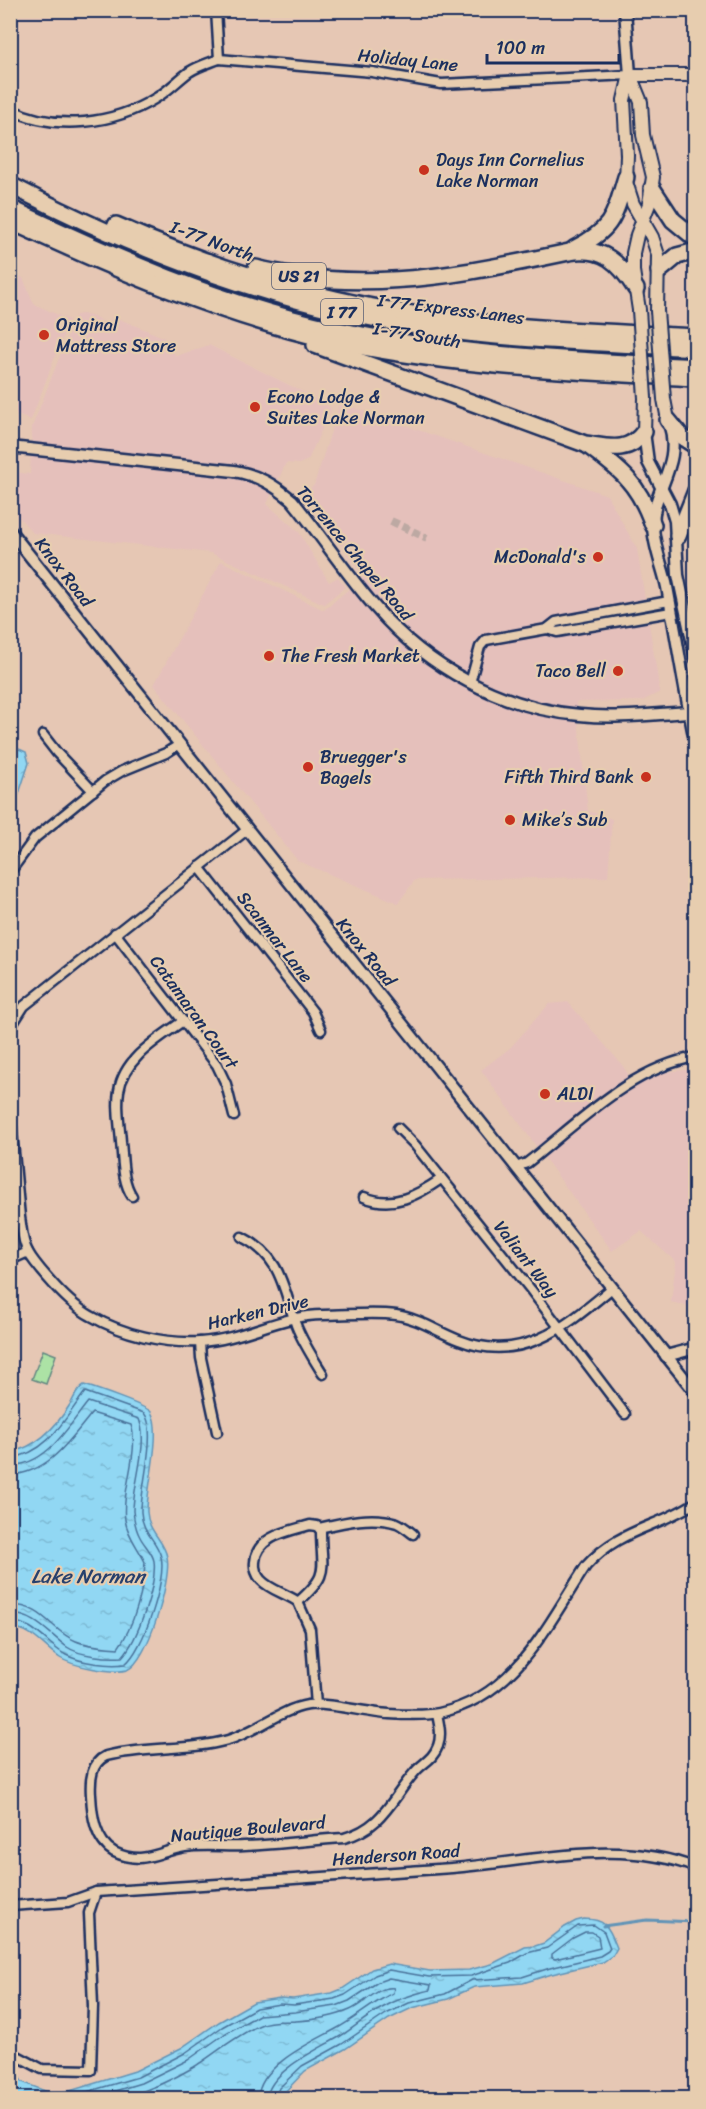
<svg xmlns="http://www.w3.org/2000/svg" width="706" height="2109" font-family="Sriracha,sans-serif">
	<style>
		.built { fill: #e5c0bb }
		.park { fill: #ace2a5; stroke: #648882; stroke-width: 1.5 }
		.water { fill: url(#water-ripples); stroke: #6294b7; stroke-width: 1.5 }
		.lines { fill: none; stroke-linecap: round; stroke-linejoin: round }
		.shore { stroke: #4a729a; stroke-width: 1.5 }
		.stream { stroke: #6294b7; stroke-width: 3 }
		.street-tunnel { stroke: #bda9a3; stroke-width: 8; stroke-dasharray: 8 4; stroke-linecap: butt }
		.street-casing { stroke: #1b2f5e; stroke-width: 13 }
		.secondary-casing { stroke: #1b2f5e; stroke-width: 15 }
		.primary-casing { stroke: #1b2f5e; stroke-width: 16 }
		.highway-casing { stroke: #1b2f5e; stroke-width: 20 }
		.street { stroke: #e7cdaf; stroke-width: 8 }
		.secondary { stroke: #e7cdaf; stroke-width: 10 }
		.primary { stroke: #e7cdaf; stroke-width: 12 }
		.highway { stroke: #e7cdaf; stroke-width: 15 }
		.primary-bridge-casing { stroke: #1b2f5e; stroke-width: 16; stroke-linecap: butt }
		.primary-bridge { stroke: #e7cdaf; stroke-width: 12 }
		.poi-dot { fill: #c8321e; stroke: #e7cdaf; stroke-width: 2 }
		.labels { text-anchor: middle; stroke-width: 4.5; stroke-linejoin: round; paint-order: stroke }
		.shield { fill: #e7cdaf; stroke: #585e76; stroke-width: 1.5 }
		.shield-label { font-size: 16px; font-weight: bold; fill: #1b2f5e }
		.street-label { font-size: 18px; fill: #1b2f5e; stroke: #e7cdaf }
		.poi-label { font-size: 18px; fill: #1b2f5e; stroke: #e7cdaf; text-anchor: start }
		.water-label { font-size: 20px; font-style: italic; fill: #27406d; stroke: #e7cdaf }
	</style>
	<defs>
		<pattern id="water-ripples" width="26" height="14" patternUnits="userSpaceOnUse" patternTransform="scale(1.5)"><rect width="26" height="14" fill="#91d7f3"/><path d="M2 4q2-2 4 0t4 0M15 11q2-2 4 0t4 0" fill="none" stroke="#7cb9d3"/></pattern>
	</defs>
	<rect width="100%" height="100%" fill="#e6c7b4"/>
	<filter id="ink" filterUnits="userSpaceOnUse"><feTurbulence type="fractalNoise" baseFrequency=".0167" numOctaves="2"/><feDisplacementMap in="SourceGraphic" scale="12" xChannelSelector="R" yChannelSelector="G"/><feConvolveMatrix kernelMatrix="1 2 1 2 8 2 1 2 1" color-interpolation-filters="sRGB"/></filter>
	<g filter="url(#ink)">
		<g class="built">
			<path d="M11,271L23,278L34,304L69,320L31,420L11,413Z"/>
			<path d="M83,314L97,318L108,325L112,316L163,337L176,356L209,345L325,403L331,409L308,460L299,464L286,463L267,504L299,532L329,582L338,577L345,587L324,604L211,553L33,533L11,508L14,472L30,474L32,427L76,315Z"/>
			<path d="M340,403L607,495L637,549L660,692L642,701L576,702L588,811L612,819L608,877L415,880L398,903L298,861L154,685L221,561L324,610L363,577L305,493L314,485Z"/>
			<path d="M568,1002L623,1066L634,1084L656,1073L695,1069V1308L671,1302L676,1262L641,1231L612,1251L481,1070L510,1048L549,1004Z"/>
		</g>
		<path class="park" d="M43,1350L56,1355L46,1384L32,1379Z"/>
		<g class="water">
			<path d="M19,749L26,752L29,763L11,818V750Z"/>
			<path d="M84,1385C94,1388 147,1406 151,1412C163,1431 146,1489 147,1512C148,1532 164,1540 167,1557C172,1578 148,1662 127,1670C113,1674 72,1666 60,1658C45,1648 30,1627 11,1628V1452C37,1447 57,1426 71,1403C75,1396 77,1389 84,1385Z"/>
			<path d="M584,1919C607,1919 609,1928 617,1948L613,1955L603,1962L552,1974L523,1983L474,1987L448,1999L412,2008L389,2019L345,2049L305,2071L279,2098H11V2064L22,2082L50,2093L60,2094L135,2071L181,2048L219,2022L254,2002L280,1998L293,1999L332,1993L342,1989L372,1969L389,1964L430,1971L469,1970L492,1964L525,1947L535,1946L544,1943L565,1927L576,1921Z"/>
		</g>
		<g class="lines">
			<g class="shore">
				<path d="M10,1458C48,1454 65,1418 85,1392L144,1413C158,1429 140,1490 141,1512C142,1533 157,1540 161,1557C167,1579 143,1651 125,1664C108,1666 81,1663 66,1655C47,1645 34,1621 10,1622"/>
				<path d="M10,1466C48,1464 67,1428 88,1402L139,1419C149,1443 133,1484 133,1511C134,1520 136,1530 140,1537C144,1545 153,1553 154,1561C157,1584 138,1640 122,1657C107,1658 80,1656 67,1647C49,1634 35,1614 10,1614"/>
				<path d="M10,1475C49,1473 70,1440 92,1413L131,1425C140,1452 121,1491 125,1520C128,1537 138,1547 145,1562C144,1588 134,1627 118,1648C105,1647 88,1646 76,1641C51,1631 44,1605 10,1605"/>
				<path d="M585,1932H592L598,1936L600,1948L555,1959L552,1958V1954L573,1938Z"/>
				<path d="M66,2098L138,2077L185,2053L222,2027L256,2008L280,2004L294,2005L334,1999L345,1995L375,1975L389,1970L429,1977L471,1976L510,1963L527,1953L547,1948L578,1926L594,1925L604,1932L610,1948L608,1951L600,1956L550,1968L522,1977L472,1980L445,1994L409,2003L386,2014L342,2044L302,2066L279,2088L275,2098"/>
				<path d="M92,2098L141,2083L188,2060L226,2033L259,2015L295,2012L336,2006L349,2001L378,1982L389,1978L431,1985L430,1990C413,1994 397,1999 382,2008C367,2016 354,2028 339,2037C319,2049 269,2071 267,2098"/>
				<path d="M123,2098C147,2091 172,2080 194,2067C216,2053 236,2035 260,2025C271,2020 284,2022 296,2021C313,2020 334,2017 350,2010C363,2005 379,1985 394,1988L393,1993C372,2003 355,2019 334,2030C310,2043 259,2066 258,2098"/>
			</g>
			<path class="stream" d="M603,1926L647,1920L696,1922"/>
			<path class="street-tunnel" d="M391,521L427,538"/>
			<g class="street-casing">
				<g id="street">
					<path d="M216,10L219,59"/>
					<path d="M219,59L372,72L441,84L630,75"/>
					<path d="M10,109C56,132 114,124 156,98C168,91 178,80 189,72C198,66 209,63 219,59"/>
					<path d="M547,629L557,632L671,612"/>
					<path d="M470,683L480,647L486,640L547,629L556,622L669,601"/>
					<path d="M43,735L57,753L93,791"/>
					<path d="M199,867L313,1012L321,1030"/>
					<path d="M10,872L35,838L105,781L122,771L166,753L180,744"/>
					<path d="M115,933L217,1065L226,1084L234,1116"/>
					<path d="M10,1028L24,1006L248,829"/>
					<path d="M10,1109L20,1217C22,1229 22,1241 28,1252C33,1261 40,1269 47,1277C59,1291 74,1307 91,1316C122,1334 164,1344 200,1342C243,1340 280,1315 323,1315C345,1315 375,1312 396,1315C418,1318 438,1332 459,1340C522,1365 566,1326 612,1288"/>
					<path d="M398,1128L415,1145L531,1290L625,1414"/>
					<path d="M516,1167L527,1163C577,1124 632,1067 696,1057"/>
					<path d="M132,1196C122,1181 123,1160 121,1142C120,1125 116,1108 119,1091C124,1058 158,1039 183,1021"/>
					<path d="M364,1197C393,1209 418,1195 441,1179"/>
					<path d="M242,1237C282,1257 283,1288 296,1325C303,1343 313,1358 323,1374"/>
					<path d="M10,1260L28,1252"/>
					<path d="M200,1342L201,1358L217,1432"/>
					<path d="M310,1525L317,1526L321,1531C321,1570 331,1573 298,1602C287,1594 270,1590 261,1580C257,1576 254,1568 255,1562C256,1536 290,1531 310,1525Z"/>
					<path d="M319,1528C344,1522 372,1515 397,1523C402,1525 408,1530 413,1534"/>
					<path d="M298,1602L310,1629L316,1705"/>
					<path d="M437,1714C439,1724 442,1735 438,1746C432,1761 423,1762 414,1773C391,1800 382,1828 344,1838C311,1840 278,1845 244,1846C225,1847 204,1844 185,1847C170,1849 155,1857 140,1858C131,1858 122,1856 114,1852C95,1841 92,1815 91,1795C90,1780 91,1763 106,1756C146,1746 189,1751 228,1740C256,1732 279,1710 308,1705C328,1702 366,1713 389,1714C405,1715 424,1716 439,1713C515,1697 547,1625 586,1566C620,1528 658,1528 696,1502"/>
					<path d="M10,1906L68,1902L96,1892C215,1884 333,1877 452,1868C530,1862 620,1837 696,1868"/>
					<path d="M10,2052L42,2069L91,2070L93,2006L89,1913L96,1892"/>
				</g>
			</g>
			<g class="secondary-casing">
				<g id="secondary">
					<path d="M625,10L630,75"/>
					<path d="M669,423C683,465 653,487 653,525C653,545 663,567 667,587C677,640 685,693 696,745"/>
					<path d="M644,432L648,462L670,504L675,521L678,575L696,659"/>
					<path d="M10,447L234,471C258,475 274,485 292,500C321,535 346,574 376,608C428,668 501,708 580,715C616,719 654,714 689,712L696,708"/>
					<path d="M10,531L696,1393"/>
					<path d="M666,1356L696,1348"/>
				</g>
			</g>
			<g class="primary-casing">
				<g id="primary">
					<path d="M630,75L624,100L627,155L626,182L633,204L652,237L658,255L657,311"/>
					<path d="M630,75L641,102L643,135L653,177L649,204L637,235L633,253V271L639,310"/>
					<path d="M630,75H696"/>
					<path d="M664,399L668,420"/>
					<path d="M644,432L645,398"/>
				</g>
			</g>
			<g class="highway-casing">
				<g id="highway">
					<path d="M10,185C143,254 280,306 429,328C517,341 607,343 696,348"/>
					<path d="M652,188L673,220L696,239"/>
					<path d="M10,208C115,258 220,304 334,329C453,356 574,360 696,367"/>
					<path d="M10,221C114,269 218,314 329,340C450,367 573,371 696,378"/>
					<path d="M116,225C217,270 324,302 433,317C520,329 608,332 696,337"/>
					<path d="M574,249C613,229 614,217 626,177"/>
					<path d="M256,268C269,272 283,273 296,276C389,290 479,271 569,252C603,246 619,262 636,289"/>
					<path d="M659,271L677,256L696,251"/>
					<path d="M315,345L585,444C608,447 628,454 644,432"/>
					<path d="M668,420L682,437L696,446"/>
					<path d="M587,445C621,470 639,484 653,525"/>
					<path d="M678,536L696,491"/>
				</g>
			</g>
			<use href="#street" class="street"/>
			<use href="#secondary" class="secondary"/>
			<use href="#primary" class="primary"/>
			<use href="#highway" class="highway"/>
			<g class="primary-bridge-casing">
				<g id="primary-bridge">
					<path d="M639,310L645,398"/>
					<path d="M657,311L664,399"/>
				</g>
			</g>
			<use href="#primary-bridge" class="primary-bridge"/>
		</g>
	</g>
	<g class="poi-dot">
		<circle cx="424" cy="170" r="6"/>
		<circle cx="44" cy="335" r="6"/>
		<circle cx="255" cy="407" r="6"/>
		<circle cx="598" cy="557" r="6"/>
		<circle cx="269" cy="656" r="6"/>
		<circle cx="618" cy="671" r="6"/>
		<circle cx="308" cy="767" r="6"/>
		<circle cx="646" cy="777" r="6"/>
		<circle cx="510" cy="820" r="6"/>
		<circle cx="545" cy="1094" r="6"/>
	</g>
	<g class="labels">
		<g class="shield">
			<rect x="272" y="263" width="54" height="26" rx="4.5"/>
			<rect x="321" y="299" width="42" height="26" rx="4.5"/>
		</g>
		<g class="shield-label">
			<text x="299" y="282">US 21</text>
			<text x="342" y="318">I 77</text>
		</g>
		<g class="street-label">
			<text transform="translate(408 60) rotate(6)" y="6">Holiday Lane</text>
			<text transform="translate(212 241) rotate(20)" y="6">I-77 North</text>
			<text transform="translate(451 309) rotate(7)" y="6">I 77 Express Lanes</text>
			<text transform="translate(417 335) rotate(9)" y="6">I-77 South</text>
			<text transform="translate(355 553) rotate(50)" y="6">Torrence Chapel Road</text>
			<text transform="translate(64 572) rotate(52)" y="6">Knox Road</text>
			<text transform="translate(275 937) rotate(52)" y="6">Scanmar Lane</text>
			<text transform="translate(366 952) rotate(51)" y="6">Knox Road</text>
			<text transform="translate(194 1012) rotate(54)" y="6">Catamaran Court</text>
			<text transform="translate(526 1259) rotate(52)" y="6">Valiant Way</text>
			<text transform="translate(258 1312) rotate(-13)" y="6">Harken Drive</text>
			<text transform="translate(248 1829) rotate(-5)" y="6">Nautique Boulevard</text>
			<text transform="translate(396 1855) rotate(-4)" y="6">Henderson Road</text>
		</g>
		<g class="poi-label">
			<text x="436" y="166">Days Inn Cornelius<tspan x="436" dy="21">Lake Norman</tspan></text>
			<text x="56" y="331">Original<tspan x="56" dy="21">Mattress Store</tspan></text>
			<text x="267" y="403">Econo Lodge &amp;<tspan x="267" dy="21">Suites Lake Norman</tspan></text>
			<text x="586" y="563" text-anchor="end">McDonald's</text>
			<text x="281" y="662">The Fresh Market</text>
			<text x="606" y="677" text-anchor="end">Taco Bell</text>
			<text x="320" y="763">Bruegger's<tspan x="320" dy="21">Bagels</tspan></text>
			<text x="634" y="783" text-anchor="end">Fifth Third Bank</text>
			<text x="522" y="826">Mike’s Sub</text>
			<text x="557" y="1100">ALDI</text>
		</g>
		<g class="water-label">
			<text x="88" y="1583">Lake Norman</text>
		</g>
	</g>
	<rect width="706" height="2109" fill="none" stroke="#e7cdaf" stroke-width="36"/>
	<rect x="18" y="18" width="670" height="2073" fill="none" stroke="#1b2f5e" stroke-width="2" filter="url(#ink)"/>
	<path d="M487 54v9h132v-9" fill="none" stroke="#1b2f5e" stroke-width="3"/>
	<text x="496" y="54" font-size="18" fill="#1b2f5e" stroke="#e7cdaf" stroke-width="4.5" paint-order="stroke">100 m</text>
</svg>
